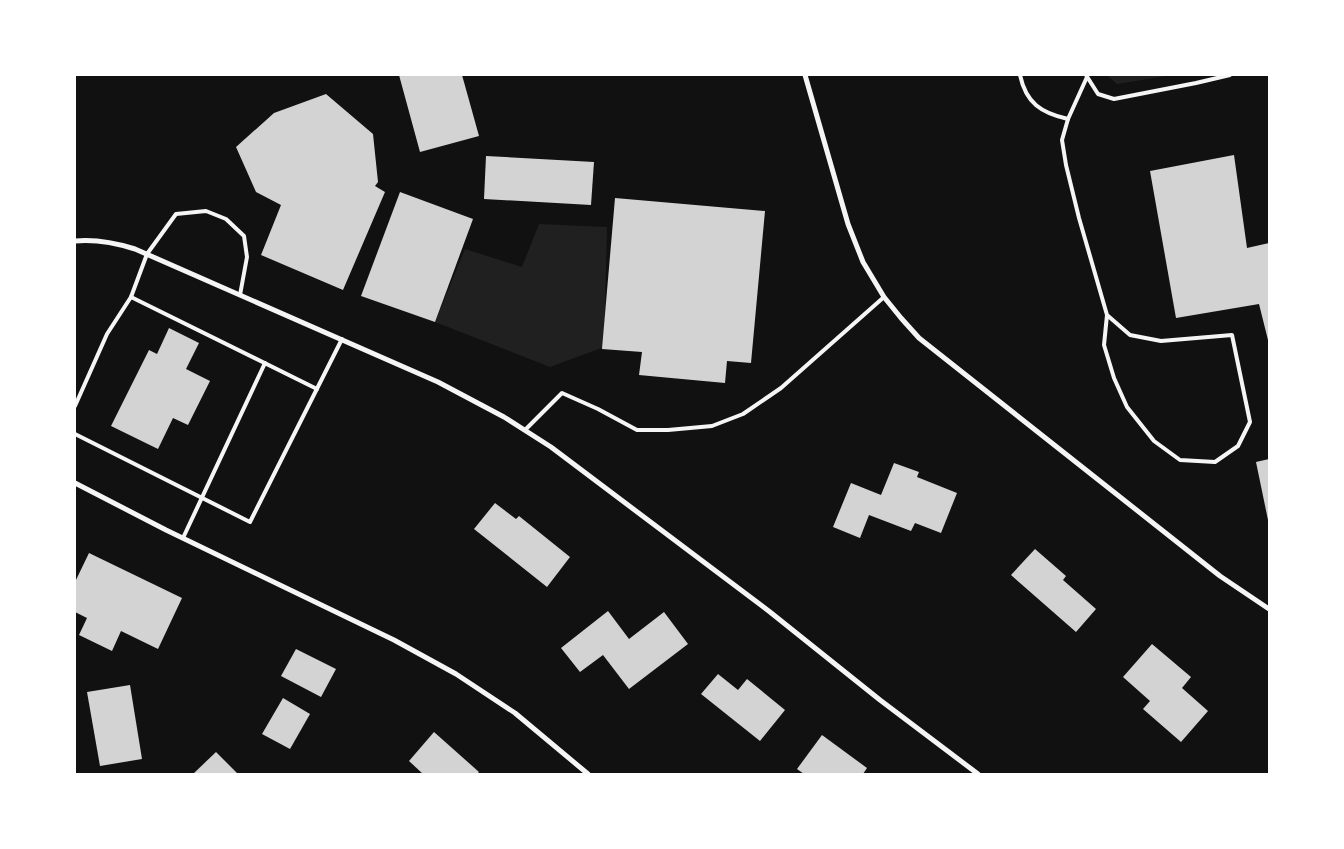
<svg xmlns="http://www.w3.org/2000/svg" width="1344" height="849" font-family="Roboto,sans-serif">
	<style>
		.green { fill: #202020 }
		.building { fill: #d3d3d3 }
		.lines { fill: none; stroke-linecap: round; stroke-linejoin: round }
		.service { stroke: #f5f5f5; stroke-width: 4 }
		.minor { stroke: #f5f5f5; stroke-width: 5 }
	</style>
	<rect width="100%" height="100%" fill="#111"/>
	<g class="green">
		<path d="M1107,75H1172L1117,84Z"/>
		<path d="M539,224L607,227L604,347L550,367L435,322L465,249L522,267Z"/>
	</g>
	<g class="building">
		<path d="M399,75H462L479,136L420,152Z"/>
		<path d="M326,94L373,134L378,182L375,186L385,192L343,290L261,255L281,205L256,192L236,147L274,113Z"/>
		<path d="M1234,155L1247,248L1269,243V344L1259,304L1176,318L1150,171Z"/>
		<path d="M486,156L594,162L591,205L484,199Z"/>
		<path d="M400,192L473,219L435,322L361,296Z"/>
		<path d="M615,198L765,211L751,363L727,361L725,383L639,375L642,352L602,349Z"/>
		<path d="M169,328L199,343L186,369L210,381L188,425L173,418L158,449L111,426L149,350L157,354Z"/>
		<path d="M1269,459V520H1268L1256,462Z"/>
		<path d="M894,463L919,472L917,477L957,493L941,533L915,523L911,531L869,515L860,538L833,527L851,483L881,495Z"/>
		<path d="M495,503L516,519L519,516L570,557L547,587L474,529Z"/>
		<path d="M1035,549L1066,576L1063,580L1096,609L1076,632L1011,575Z"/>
		<path d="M89,553L182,598L158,649L121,631L112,651L79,635L87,618L75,612V582Z"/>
		<path d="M608,611L629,639L664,612L688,644L629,689L603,655L580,672L561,648Z"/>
		<path d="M1152,644L1191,677L1182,688L1208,711L1181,742L1143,709L1150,701L1123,677Z"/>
		<path d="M296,649L336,669L321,697L281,676Z"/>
		<path d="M718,674L738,690L747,679L785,710L760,741L701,694Z"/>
		<path d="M130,685L142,759L100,766L87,692Z"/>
		<path d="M283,698L310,714L290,749L262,734Z"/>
		<path d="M434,732L479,772L477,774H423L409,761Z"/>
		<path d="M822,735L867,768L863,774H804L797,769Z"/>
		<path d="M216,752L238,774H193Z"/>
	</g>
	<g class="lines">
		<g class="service">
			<path d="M1020,75C1026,103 1041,113 1068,119"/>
			<path d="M1086,75L1098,94L1114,99L1196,83L1230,75"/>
			<path d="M1087,77L1068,119L1062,140L1066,165L1079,218L1107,315L1130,335L1161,341L1232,335L1250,422L1238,446L1215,462L1180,460L1154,441L1127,407L1114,378L1104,345L1107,315"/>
			<path d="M131,297L317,389"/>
			<path d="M75,406L107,334L131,297L147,254L176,214L206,211L226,219L244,236L247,257L240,295"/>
			<path d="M525,430L562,393L598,409L637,430H668L712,426L743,414L781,388L884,297"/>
			<path d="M75,434L250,522L342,339"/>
			<path d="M183,538L265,363"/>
		</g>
		<g class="minor">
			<path d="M805,75L848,224L863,262L884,297L901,318L919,338L1220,576L1269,609"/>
			<path d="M75,241C96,239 116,243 135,249L438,382L504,417L551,447L770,612L880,700L978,774"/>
			<path d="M75,483L166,530L394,640L456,674L515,713L588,774"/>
		</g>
	</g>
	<rect width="1344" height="849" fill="none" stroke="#ffffff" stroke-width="152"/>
</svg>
